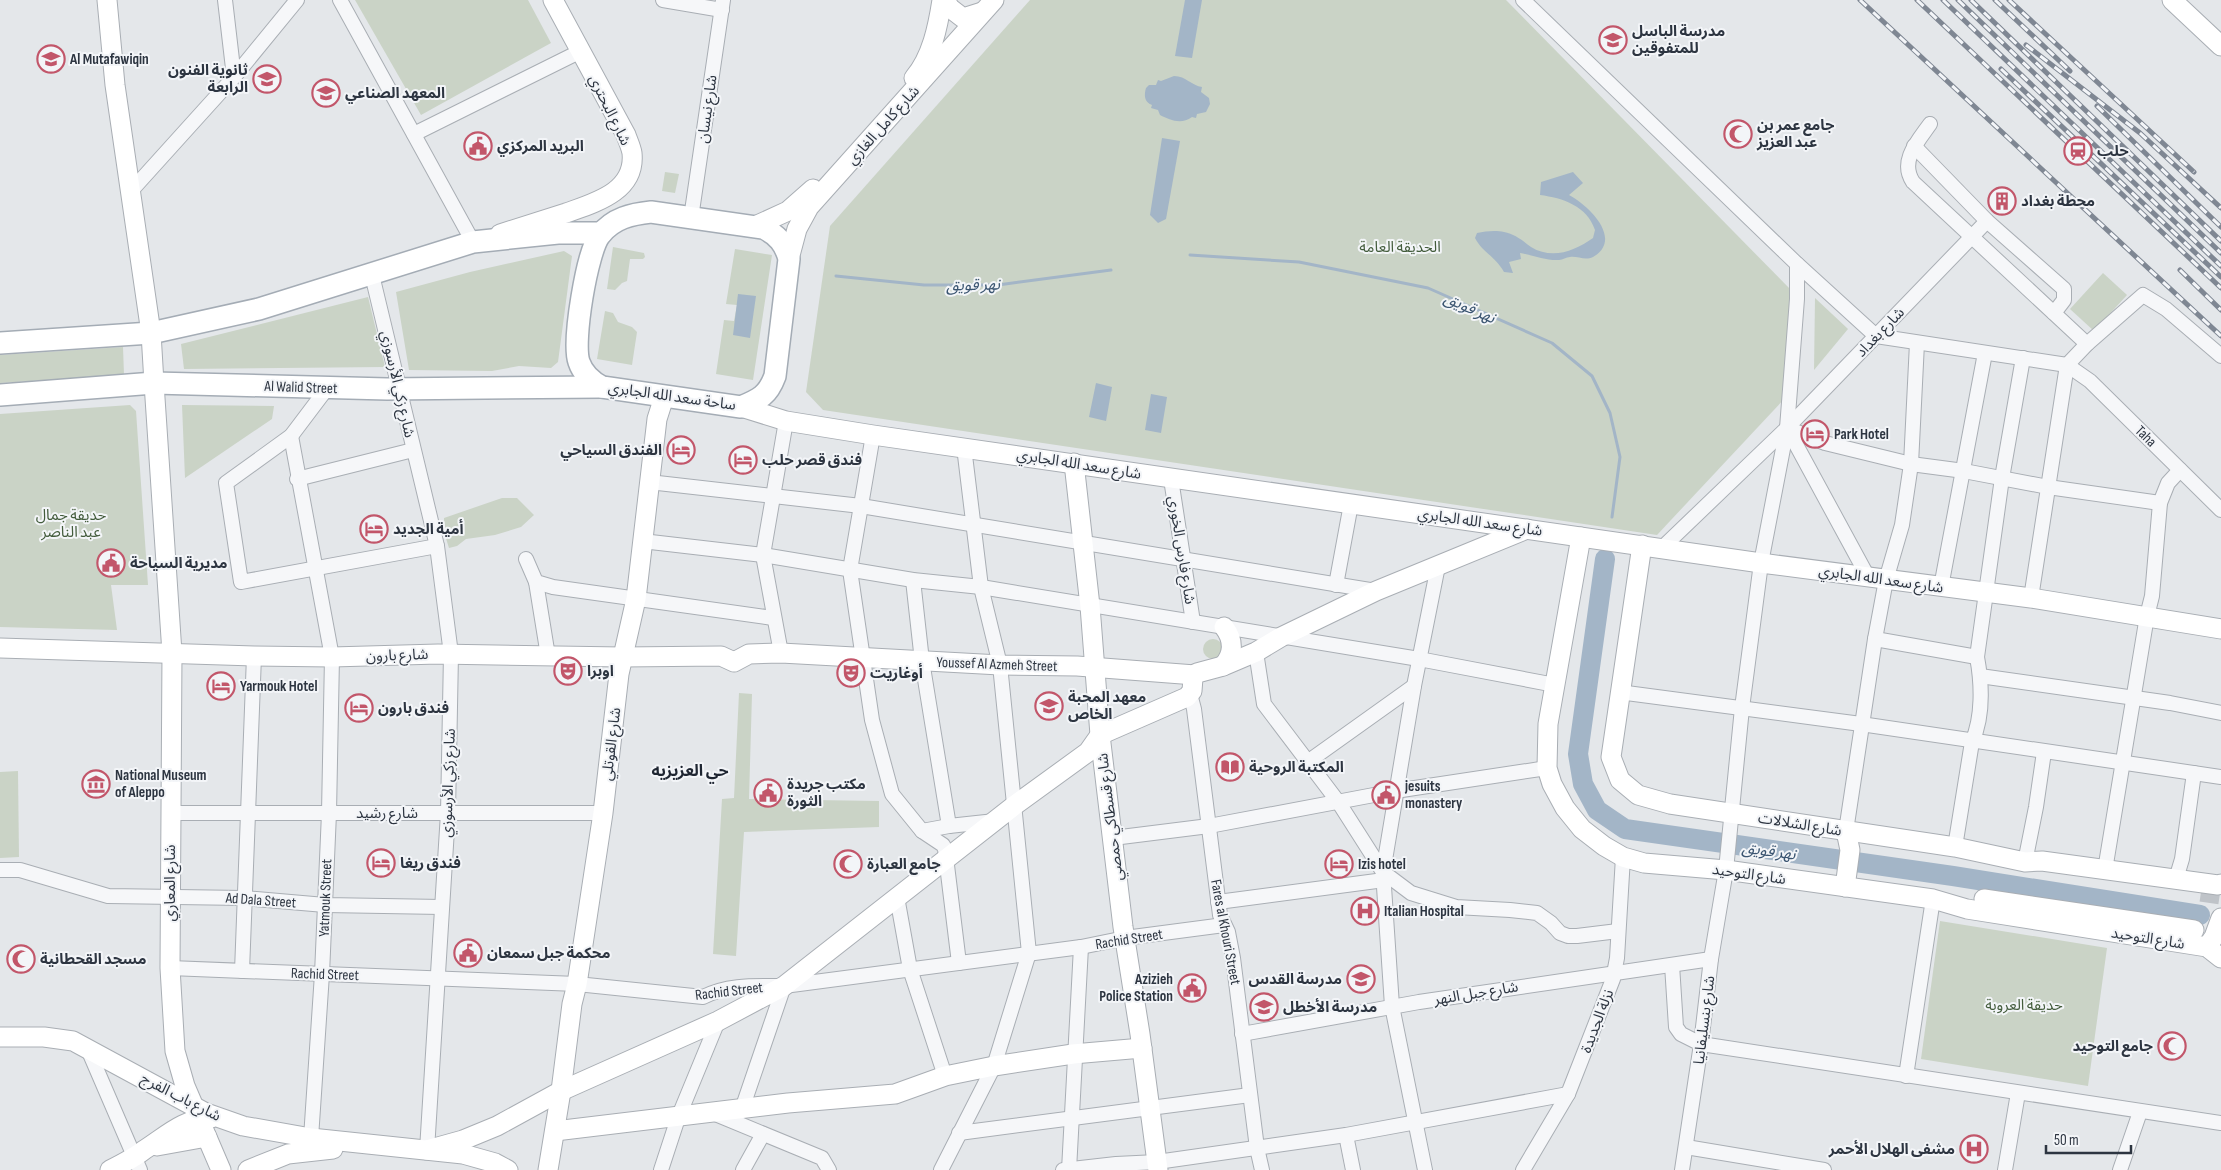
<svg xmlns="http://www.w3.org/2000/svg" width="2221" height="1170" font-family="'Sofia Sans Condensed','Noto Sans Arabic',sans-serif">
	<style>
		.green { fill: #cad3c6 }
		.water { fill: #a3b5c7 }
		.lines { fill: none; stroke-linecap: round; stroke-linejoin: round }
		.stream { stroke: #a3b5c7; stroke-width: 3 }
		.river { stroke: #a3b5c7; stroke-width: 20 }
		.secondary-tunnel { stroke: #bfc3c8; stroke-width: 19; stroke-dasharray: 19 9; stroke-linecap: butt }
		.street-casing { stroke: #a9aeb4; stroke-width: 16 }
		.secondary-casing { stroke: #a9aeb4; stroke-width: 21 }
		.primary-casing { stroke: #a4acb5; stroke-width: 24 }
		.street { stroke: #f6f7f9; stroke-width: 14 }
		.secondary { stroke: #fff; stroke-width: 19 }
		.primary { stroke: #fff; stroke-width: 21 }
		.rail-casing { stroke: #7f8793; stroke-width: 5 }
		.rail { stroke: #f3f5f8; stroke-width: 3; stroke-dasharray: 9; stroke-linecap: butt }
		.labels { text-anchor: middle; stroke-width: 4; stroke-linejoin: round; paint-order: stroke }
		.poi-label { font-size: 15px; font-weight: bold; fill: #2d3541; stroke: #f3f5f8; text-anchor: start }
		.street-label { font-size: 15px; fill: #2d3541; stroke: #f3f5f8 }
		.park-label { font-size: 15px; fill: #435c3c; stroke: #f3f5f8 }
		.water-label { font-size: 16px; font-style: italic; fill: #3b5571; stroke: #f3f5f8 }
		.neighbourhood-label { font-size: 16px; font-weight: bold; fill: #1f2632; stroke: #f3f5f8 }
	</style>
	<rect width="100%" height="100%" fill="#e4e7ea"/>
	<g class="green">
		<path d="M355,0H528L551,43L421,115Z"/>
		<path d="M1030,0H1506L1790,289L1786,397L1657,535L823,410L806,392L830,226Z"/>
		<path d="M665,172L679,174L675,193L662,191Z"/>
		<path d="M613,247L644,253L645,257L643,259H630L627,281L622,283L615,290L607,289Z"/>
		<path d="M735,249L772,255L753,380L716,374L724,320L734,321L737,305L726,304Z"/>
		<path d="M564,251L572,256L558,362L551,368L519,366L492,371L409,370L396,292L470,272Z"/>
		<path d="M2103,273L2127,295L2094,331L2070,309Z"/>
		<path d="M368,297L385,367L184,369L181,344Z"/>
		<path d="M1815,298L1848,329L1814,370Z"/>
		<path d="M605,311L613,313L618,322L632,327L637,332L632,365L597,359Z"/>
		<path d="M123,347L124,375L0,383V355Z"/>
		<path d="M130,405L136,411L148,585H111L117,630L0,627V414Z"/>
		<path d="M182,405L274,406L272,419L185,478Z"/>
		<path d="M502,498H517L534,515L521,527L495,535L466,539L457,546L449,548L444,532V518Z"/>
		<circle cx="1213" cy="649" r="10"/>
		<path d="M739,693L752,694L749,799L879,801V827L744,832L736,956L713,954L722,799L734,798Z"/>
		<path d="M18,771L19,857L0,858V772Z"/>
		<path d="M1940,921L2107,948L2088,1086L1921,1059Z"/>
	</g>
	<g class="water">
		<path d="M1185,0H1202L1192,58L1175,56Z"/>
		<path d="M1174,76C1186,76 1192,86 1202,87L1201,92L1209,98L1210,104L1206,112L1197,114L1196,118L1192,117C1181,125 1170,120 1160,115L1158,110L1151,108L1152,105C1144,102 1144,95 1146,88L1149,85H1156L1158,80L1161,81Z"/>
		<path d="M1162,138L1180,141L1166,219L1158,223L1150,215Z"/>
		<path d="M1573,172L1583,183L1569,195C1588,205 1624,239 1593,257C1585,261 1578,256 1570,257C1566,257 1563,260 1559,260C1547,261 1533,255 1520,253L1521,259L1509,262L1513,273L1504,272C1495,256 1482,252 1475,238L1477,233C1486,231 1496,230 1504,232C1515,234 1523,241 1531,247C1552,260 1575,251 1593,238L1595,230C1587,206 1563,198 1540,195L1541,182Z"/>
		<path d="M738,294L756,296L750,338L733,335Z"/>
		<path d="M1096,383L1112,387L1106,421L1089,417Z"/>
		<path d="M1151,394L1167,397L1161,433L1145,430Z"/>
	</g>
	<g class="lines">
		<g class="stream">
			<path d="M1190,255L1299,262L1428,288L1552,343L1592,376L1610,413L1620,457L1612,517"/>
			<path d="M836,276L924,285H998L1111,270"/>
		</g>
		<path class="river" d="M1605,559L1578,754L1583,784L1597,810L1625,829L1953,876L2200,915"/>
		<path class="secondary-tunnel" d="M2201,892L2221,895"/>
		<g class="street-casing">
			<g id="street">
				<path d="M225,0L234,77"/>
				<path d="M340,0L473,242"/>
				<path d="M663,0L722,10"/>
				<path d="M1523,0L1797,264L1876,336L2067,365L2090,381L2221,510"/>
				<path d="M1930,124C1918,141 1899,161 1913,182L2087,344"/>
				<path d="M414,134L581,51"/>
				<path d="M1914,146L1987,221L2064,289V300L2054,313"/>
				<path d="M131,191L234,77L297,0"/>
				<path d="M691,218L723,0"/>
				<path d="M372,275L437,546L451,654L448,813L427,1150"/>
				<path d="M328,387L291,436L226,483L241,582L437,546"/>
				<path d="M1787,428L1825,443L1911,464L1964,471L2048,487L2160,503"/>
				<path d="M1787,428L1868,577"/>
				<path d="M873,435L850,570L872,720L892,794L922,831L943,845L945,849L959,963"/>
				<path d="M291,436L332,657L329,813L322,974L311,1138"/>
				<path d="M297,479L413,450"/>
				<path d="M1171,479L1193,622"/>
				<path d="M649,482L861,506L1376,591"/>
				<path d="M642,541L763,555L913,580L981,587L1419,659L1555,685"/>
				<path d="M1662,548L1787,428L1987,221"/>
				<path d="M526,559L536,582L553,587L773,618"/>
				<path d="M913,580L922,661L949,826"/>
				<path d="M536,582L548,656"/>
				<path d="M1336,585L1351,504"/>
				<path d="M1941,587L1985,353"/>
				<path d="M2031,598L2067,365L2087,344L2143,295L2166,309L2221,356"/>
				<path d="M1875,639L1977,657"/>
				<path d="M1256,652L1264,704L1339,803L1383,872L1411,893L1456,907L1510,910L1537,913L1551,923L1560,933L1568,936H1577L1618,931"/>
				<path d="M781,653L763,555L786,421"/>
				<path d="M1980,676L2170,703L2221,713"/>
				<path d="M1619,692L1861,724L2221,777"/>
				<path d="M1190,694L1194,709L1220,915L1228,932L1233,958L1257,1148L1262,1170"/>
				<path d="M1309,761L1414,686"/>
				<path d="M171,813H603"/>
				<path d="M922,831L949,826L995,821"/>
				<path d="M1846,831L1875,639L1886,580L1902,525L1911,464L1917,343"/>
				<path d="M1113,838L1209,826L1395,791L1547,768"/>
				<path d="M1955,847L1972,742C1983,717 1982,684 1977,657L2002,478L2023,358"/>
				<path d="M2025,862L2036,807L2044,752"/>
				<path d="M0,870H20L108,896L244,898L325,905L442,907"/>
				<path d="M2105,870L2147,616L2152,596L2160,503L2168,483L2180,470"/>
				<path d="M2176,879L2182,859L2194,773"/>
				<path d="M897,897L910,969L945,1076"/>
				<path d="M1218,902L1384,880"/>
				<path d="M1672,965L1676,1027L1681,1034L1701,1044L2221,1123"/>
				<path d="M170,968L577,984L703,997C728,984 756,986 784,986L1081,947L1125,938L1224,925"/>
				<path d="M242,971L254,656"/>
				<path d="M1242,1034L1419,1002L1711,959"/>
				<path d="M87,1047L140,1170"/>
				<path d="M1906,1076L1933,899"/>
				<path d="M742,1109L784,986"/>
				<path d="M713,1113L822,1158L829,1170"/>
				<path d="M959,1133L1250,1095"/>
				<path d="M1346,1135L1353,1170"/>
				<path d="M1686,1147L1824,1170"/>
				<path d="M661,1170L678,1118L718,1021"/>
				<path d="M743,1170L763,1134"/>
				<path d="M941,1170L994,1066L1029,953L1000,665L981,587L964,447"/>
				<path d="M1063,1170L1116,1164L1157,1162L1346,1135L1568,1094"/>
				<path d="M1069,1170L1081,947"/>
				<path d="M1425,1170L1392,1006L1383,872L1414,686L1438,566"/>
				<path d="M1523,1170L1568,1094L1613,979L1617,958L1623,857"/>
				<path d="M1682,1170L1701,1044L1711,959L1726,870L1742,708L1761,563L1787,428L1797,299V264"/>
				<path d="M2005,1170L2018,1093"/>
				<path d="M2120,1170L2140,1112"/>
			</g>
		</g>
		<g class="secondary-casing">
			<g id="secondary">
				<path d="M107,0L115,85L151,333L154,383L172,653L170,968L175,1051L185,1086L221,1170"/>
				<path d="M945,0L950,8L963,18L982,12"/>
				<path d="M2172,0L2221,46"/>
				<path d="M914,78C932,57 938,26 942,0"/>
				<path d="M755,226L788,211L813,189"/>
				<path d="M500,234C522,227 544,220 566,213C594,203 636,192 632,153C631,147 628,141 626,135L553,0"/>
				<path d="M789,259L797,229L809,207L994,0"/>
				<path d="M741,407L786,421L873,435L1761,563L2031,598L2221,629"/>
				<path d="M1074,463L1090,606L1100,735L1123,927L1140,1034L1158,1170"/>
				<path d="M1581,537L1548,724L1547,768L1552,784L1565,808L1582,829L1604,846L1623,857L1644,863L1726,870L1933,899L1967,909L2207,947L2221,958"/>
				<path d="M1642,545L1611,757L1620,780L1638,795L1670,804L1955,847L2025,862L2042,861L2218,885L2221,884"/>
				<path d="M0,648L254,656L332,657L438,654L622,657L721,656L734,662L749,654L781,653L1000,665L1077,666L1195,675"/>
				<path d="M1223,666C1234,654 1234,640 1224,627"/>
				<path d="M1845,887L1850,850L1846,831"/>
				<path d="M1984,899L2194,930"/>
				<path d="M2207,947L2214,937L2221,918"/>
				<path d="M0,1037H44L73,1041L206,1113L243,1126L311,1138L463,1154L495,1163L508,1170"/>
				<path d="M555,1131L788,1103L895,1094L945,1076L994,1066L1073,1054L1142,1048"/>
				<path d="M157,1146L207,1137"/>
				<path d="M427,1150L463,1140L497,1126L561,1091L718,1021L784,986L1015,805L1088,752L1100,735L1187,697L1192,691L1193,678L1197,673L1223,666L1256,652L1281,637L1376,591L1527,529"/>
				<path d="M110,1170C122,1164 134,1158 144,1150C166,1136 184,1118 211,1118"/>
				<path d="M248,1170L288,1154L333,1149"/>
				<path d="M548,1170L561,1091L572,1004L577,984L603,813L619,674L636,599L657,419L664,397"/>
			</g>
		</g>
		<g class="primary-casing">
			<g id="primary">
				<path d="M651,212L763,228C778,235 785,244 789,259L775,376C768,395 760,399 741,407L602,387C591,381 583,374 579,362C572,342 587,251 600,235C613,218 632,214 651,212Z"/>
				<path d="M0,343L151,333L259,309L473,242L558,233H601"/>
				<path d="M0,395L154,383L387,389L602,387"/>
			</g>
		</g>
		<use href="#street" class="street"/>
		<use href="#secondary" class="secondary"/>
		<use href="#primary" class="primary"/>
		<g class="rail-casing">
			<g id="rail">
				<path d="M1860,0L2221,336"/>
				<path d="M1917,0L2221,288"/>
				<path d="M1943,0L2221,266"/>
				<path d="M1958,0L2221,253"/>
				<path d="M1971,0L2221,241"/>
				<path d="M1995,0L2070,71"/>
				<path d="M2009,0L2194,172"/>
				<path d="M2026,45L2140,133L2221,208"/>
				<path d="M2001,69L2221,277"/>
				<path d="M2097,106L2221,227"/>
				<path d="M2180,270L2221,310"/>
			</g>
		</g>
		<use href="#rail" class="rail"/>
	</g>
	<defs>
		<g id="school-ring" transform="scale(1.4375)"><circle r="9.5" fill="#f3f5f8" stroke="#c2566a" stroke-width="1.5"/><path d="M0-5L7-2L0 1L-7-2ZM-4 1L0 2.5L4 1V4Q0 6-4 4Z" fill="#c2566a"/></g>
		<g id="university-ring" transform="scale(1.4375)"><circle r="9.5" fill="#f3f5f8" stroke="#c2566a" stroke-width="1.5"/><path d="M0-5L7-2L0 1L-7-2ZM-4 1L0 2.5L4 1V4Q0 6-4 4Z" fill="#c2566a"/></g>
		<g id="mosque-ring" transform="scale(1.4375)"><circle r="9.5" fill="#f3f5f8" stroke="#c2566a" stroke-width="1.5"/><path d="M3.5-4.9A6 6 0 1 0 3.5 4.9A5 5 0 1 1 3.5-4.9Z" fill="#c2566a"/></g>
		<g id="civic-ring" transform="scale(1.4375)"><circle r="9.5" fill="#f3f5f8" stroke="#c2566a" stroke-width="1.5"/><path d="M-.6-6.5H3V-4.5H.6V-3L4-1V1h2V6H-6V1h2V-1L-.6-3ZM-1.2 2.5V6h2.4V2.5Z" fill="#c2566a"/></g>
		<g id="station-ring" transform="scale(1.4375)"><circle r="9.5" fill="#f3f5f8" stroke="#c2566a" stroke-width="1.5"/><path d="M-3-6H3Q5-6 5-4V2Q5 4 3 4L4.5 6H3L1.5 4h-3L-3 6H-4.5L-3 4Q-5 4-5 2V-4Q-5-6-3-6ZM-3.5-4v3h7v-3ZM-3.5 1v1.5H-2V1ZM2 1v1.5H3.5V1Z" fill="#c2566a"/></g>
		<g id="building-ring" transform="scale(1.4375)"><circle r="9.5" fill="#f3f5f8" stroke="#c2566a" stroke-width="1.5"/><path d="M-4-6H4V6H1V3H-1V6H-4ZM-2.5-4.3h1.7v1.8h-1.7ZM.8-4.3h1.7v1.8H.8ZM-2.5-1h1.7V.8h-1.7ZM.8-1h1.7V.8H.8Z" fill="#c2566a"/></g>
		<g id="hotel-ring" transform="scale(1.4375)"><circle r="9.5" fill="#f3f5f8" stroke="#c2566a" stroke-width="1.5"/><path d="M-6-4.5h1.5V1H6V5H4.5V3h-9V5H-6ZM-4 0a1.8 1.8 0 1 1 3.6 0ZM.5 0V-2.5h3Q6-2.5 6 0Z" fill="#c2566a"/></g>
		<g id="theatre-ring" transform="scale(1.4375)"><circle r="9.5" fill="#f3f5f8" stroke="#c2566a" stroke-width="1.5"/><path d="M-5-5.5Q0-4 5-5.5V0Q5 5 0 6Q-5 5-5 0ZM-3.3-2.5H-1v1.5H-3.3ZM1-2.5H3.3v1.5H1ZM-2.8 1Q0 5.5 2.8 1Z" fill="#c2566a"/></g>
		<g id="library-ring" transform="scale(1.4375)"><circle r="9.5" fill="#f3f5f8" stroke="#c2566a" stroke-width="1.5"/><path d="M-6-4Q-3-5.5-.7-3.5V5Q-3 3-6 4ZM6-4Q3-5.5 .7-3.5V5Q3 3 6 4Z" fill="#c2566a"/></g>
		<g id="museum-ring" transform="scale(1.4375)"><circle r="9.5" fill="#f3f5f8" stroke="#c2566a" stroke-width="1.5"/><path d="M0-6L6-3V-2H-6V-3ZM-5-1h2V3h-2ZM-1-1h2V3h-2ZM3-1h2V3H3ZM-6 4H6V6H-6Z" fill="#c2566a"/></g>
		<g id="hospital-ring" transform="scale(1.4375)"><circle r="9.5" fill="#f3f5f8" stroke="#c2566a" stroke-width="1.5"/><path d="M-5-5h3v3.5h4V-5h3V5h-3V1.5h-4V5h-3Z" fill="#c2566a"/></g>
	</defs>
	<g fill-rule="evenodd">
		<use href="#school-ring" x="1613" y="40"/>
		<use href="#school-ring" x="51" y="59"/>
		<use href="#school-ring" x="267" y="79"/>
		<use href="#university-ring" x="326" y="93"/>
		<use href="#mosque-ring" x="1738" y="134"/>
		<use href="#civic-ring" x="478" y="146"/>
		<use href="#station-ring" x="2078" y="151"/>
		<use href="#building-ring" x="2002" y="201"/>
		<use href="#hotel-ring" x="1815" y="434"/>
		<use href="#hotel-ring" x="681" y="450"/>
		<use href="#hotel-ring" x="743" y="460"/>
		<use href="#hotel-ring" x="374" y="529"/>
		<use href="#civic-ring" x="111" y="563"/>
		<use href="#theatre-ring" x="568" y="671"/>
		<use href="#theatre-ring" x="851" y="673"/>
		<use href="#hotel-ring" x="221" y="686"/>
		<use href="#school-ring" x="1049" y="706"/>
		<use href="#hotel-ring" x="359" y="708"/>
		<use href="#library-ring" x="1230" y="767"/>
		<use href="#museum-ring" x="96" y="784"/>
		<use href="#civic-ring" x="768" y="793"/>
		<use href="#civic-ring" x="1386" y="795"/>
		<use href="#hotel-ring" x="381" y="863"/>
		<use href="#mosque-ring" x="848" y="864"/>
		<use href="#hotel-ring" x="1339" y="864"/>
		<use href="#hospital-ring" x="1365" y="911"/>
		<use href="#civic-ring" x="468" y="953"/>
		<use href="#mosque-ring" x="21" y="959"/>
		<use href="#school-ring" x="1361" y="979"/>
		<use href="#civic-ring" x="1192" y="988"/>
		<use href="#school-ring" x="1264" y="1007"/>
		<use href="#mosque-ring" x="2172" y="1046"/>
		<use href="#hospital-ring" x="1974" y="1149"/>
	</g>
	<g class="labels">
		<g class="poi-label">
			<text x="1632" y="36">مدرسة الباسل<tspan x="1632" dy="17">للمتفوقين</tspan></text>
			<text x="70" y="64">Al Mutafawiqin</text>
			<text x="248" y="75" text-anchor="end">ثانوية الفنون<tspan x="248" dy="17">الرابعة</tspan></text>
			<text x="345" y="98">المعهد الصناعي</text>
			<text x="1757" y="130">جامع عمر بن<tspan x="1757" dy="17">عبد العزيز</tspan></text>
			<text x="497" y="151">البريد المركزي</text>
			<text x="2097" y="156">حلب</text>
			<text x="2021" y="206">محطة بغداد</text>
			<text x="1834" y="439">Park Hotel</text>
			<text x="662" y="455" text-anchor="end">الفندق السياحي</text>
			<text x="762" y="465">فندق قصر حلب</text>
			<text x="393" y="534">أمية الجديد</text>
			<text x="130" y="568">مديرية السياحة</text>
			<text x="587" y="676">اوبرا</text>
			<text x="870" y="678">أوغاريت</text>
			<text x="240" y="691">Yarmouk Hotel</text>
			<text x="1068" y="702">معهد المحبة<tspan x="1068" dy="17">الخاص</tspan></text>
			<text x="378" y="713">فندق بارون</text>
			<text x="1249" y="772">المكتبة الروحية</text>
			<text x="115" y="780">National Museum<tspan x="115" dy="17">of Aleppo</tspan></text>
			<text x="787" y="789">مكتب جريدة<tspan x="787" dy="17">الثورة</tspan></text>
			<text x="1405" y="791">jesuits<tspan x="1405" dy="17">monastery</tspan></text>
			<text x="400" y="868">فندق ريغا</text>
			<text x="867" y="869">جامع العبارة</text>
			<text x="1358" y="869">Izis hotel</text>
			<text x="1384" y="916">Italian Hospital</text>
			<text x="487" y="958">محكمة جبل سمعان</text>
			<text x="40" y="964">مسجد القحطانية</text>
			<text x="1173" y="984" text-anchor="end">Azizieh<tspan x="1173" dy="17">Police Station</tspan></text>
			<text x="1342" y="984" text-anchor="end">مدرسة القدس</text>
			<text x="1283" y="1012">مدرسة الأخطل</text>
			<text x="2153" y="1051" text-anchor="end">جامع التوحيد</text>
			<text x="1955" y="1154" text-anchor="end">مشفى الهلال الأحمر</text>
		</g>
		<g class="street-label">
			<text transform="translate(707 109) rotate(-82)" y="5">شارع نيسان</text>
			<text transform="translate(610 110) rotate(64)" y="5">شارع البحتري</text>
			<text transform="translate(883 125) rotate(-48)" y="5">شارع كامل الغازي</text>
			<text transform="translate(1880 332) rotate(-46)" y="5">شارع بغداد</text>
			<text transform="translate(398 384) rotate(77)" y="5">شارع زكي الأرسوزي</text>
			<text transform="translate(301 387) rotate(2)" y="5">Al Walid Street</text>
			<text transform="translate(672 396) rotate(8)" y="5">ساحة سعد الله الجابري</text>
			<text transform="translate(2146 436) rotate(45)" y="5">Taha</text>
			<text transform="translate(1079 464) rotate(9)" y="5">شارع سعد الله الجابري</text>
			<text transform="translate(1480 522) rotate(8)" y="5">شارع سعد الله الجابري</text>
			<text transform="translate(1182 550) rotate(81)" y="5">شارع فارس الخوري</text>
			<text transform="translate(1881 579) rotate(8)" y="5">شارع سعد الله الجابري</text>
			<text transform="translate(397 655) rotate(-2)" y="5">شارع بارون</text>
			<text transform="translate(997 664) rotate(2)" y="5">Youssef Al Azmeh Street</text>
			<text transform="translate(611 744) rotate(-83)" y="5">شارع القوتلي</text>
			<text transform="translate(448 783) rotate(-88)" y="5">شارع زكي الأرسوزي</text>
			<text x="387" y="818">شارع رشيد</text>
			<text transform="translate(1110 817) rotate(-97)" y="5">شارع قسطاكي حمصي</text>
			<text transform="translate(1800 824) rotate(9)" y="5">شارع الشلالات</text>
			<text transform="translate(1749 874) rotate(8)" y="5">شارع التوحيد</text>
			<text transform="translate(170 883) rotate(-90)" y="5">شارع المعاري</text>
			<text transform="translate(325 898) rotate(-88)" y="5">Yatmouk Street</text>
			<text transform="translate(261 900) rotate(4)" y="5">Ad Dala Street</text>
			<text transform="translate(1226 932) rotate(79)" y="5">Fares al Khouri Street</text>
			<text transform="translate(2148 938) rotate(9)" y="5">شارع التوحيد</text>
			<text transform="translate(1129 939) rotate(-9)" y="5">Rachid Street</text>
			<text transform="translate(325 974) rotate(2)" y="5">Rachid Street</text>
			<text transform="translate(729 991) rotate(-7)" y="5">Rachid Street</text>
			<text transform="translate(1476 993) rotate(-9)" y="5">شارع جبل النهر</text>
			<text transform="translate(1704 1020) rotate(-83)" y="5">شارع بنسليفانيا</text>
			<text transform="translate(1597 1021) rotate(-69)" y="5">نزلة الجديدة</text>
			<text transform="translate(181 1097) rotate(27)" y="5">شارع باب الفرج</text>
		</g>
		<g class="park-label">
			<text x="1400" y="252">الحديقة العامة</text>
			<text x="71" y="520">حديقة جمال<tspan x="71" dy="17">عبد الناصر</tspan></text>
			<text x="2024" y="1010">حديقة العروبة</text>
		</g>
		<g class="water-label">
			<text transform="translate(973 284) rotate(-1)" y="6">نهر قويق</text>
			<text transform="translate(1470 307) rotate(24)" y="6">نهر قويق</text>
			<text transform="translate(1769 850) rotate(8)" y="6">نهر قويق</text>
		</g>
		<g class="neighbourhood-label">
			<text x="690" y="776">حي العزيزيه</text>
		</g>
	</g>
	<path d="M2046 1145v8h85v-8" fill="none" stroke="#2d3541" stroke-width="2.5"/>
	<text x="2054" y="1145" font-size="15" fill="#2d3541" stroke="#f3f5f8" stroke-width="4" paint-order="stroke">50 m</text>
</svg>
